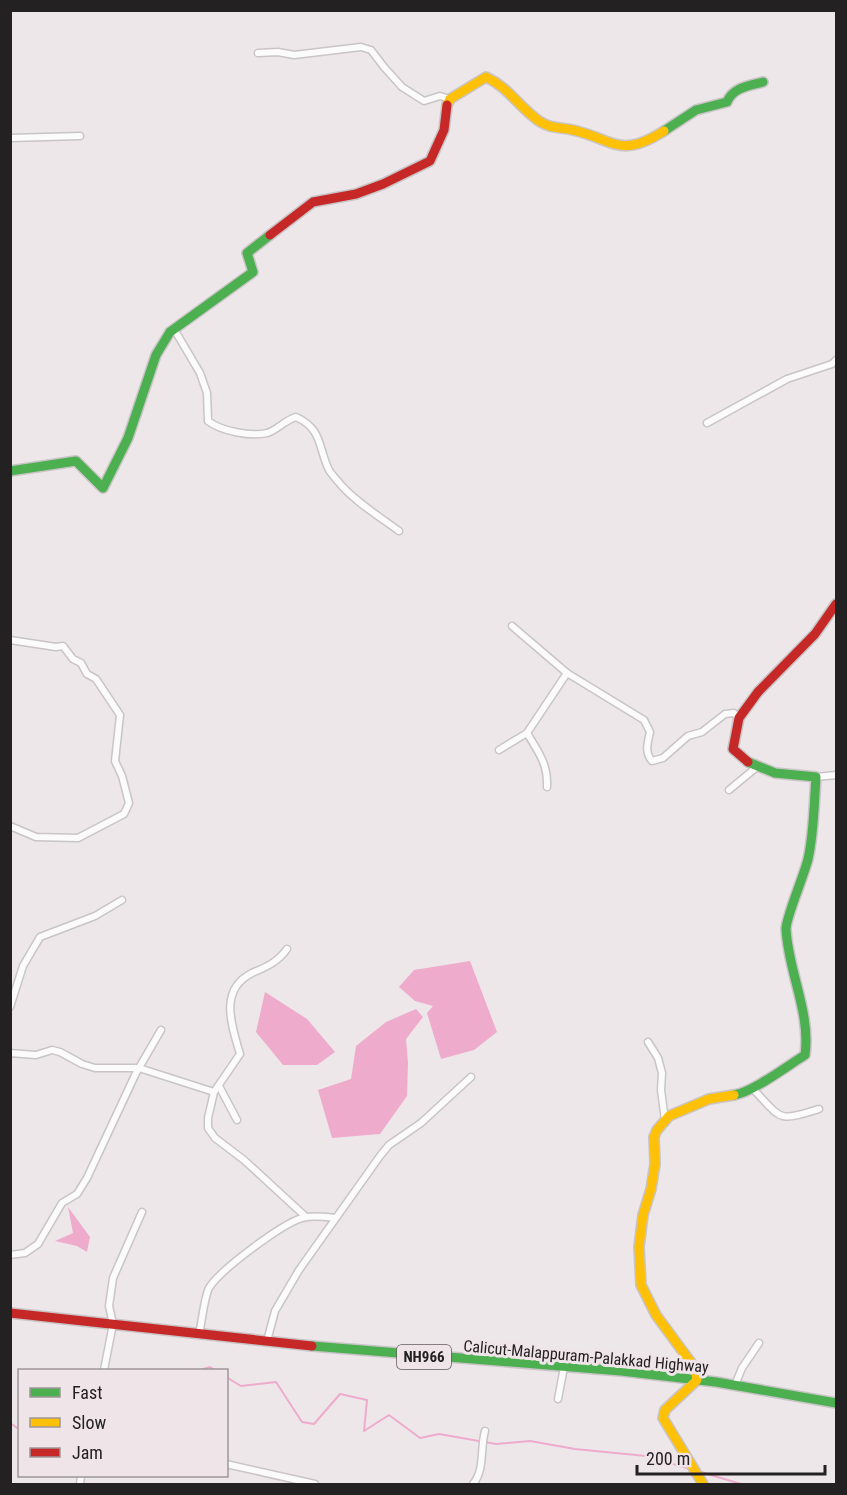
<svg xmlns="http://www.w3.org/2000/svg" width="847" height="1495" font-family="'Roboto Condensed',sans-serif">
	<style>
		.water { fill: #efabcc }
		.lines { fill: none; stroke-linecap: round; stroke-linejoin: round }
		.stream { stroke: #efabcc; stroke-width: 2 }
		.street-casing { stroke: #c9c4c6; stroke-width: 9 }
		.fast-casing { stroke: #c9c4c6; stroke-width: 12 }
		.slow-casing { stroke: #c9c4c6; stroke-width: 12 }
		.jam-casing { stroke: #c9c4c6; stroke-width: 12 }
		.street { stroke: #fcfbfc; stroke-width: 6 }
		.fast { stroke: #4caf50; stroke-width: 9 }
		.slow { stroke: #ffc107; stroke-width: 9 }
		.jam { stroke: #c62828; stroke-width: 9 }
		.labels { text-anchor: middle; stroke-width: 6; stroke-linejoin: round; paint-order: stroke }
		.shield { fill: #efe5e9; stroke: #615c5e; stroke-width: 1.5 }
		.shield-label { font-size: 15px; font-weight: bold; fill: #242122 }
		.street-label { font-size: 16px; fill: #242122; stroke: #efe5e9 }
	</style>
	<rect width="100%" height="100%" fill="#ede7ea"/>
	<g class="water">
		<path d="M470,961L497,1032L474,1050L441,1059L427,1013L433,1006L415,1001L399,987L414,970Z"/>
		<path d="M265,992L307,1019L335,1052L317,1065H283L256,1032Z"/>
		<path d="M416,1009L423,1017L406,1039L408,1063L407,1096L380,1134L332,1138L318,1090L351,1079L356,1046L386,1022Z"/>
		<path d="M68,1207L90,1237L87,1252L77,1246L55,1241L73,1233Z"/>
	</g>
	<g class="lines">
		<g class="stream">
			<path d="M200,1370L210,1367L215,1370"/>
			<path d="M226,1377L241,1386L276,1382L302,1422L314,1424L340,1394L367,1400L364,1431L389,1415L420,1438L439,1434L496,1444L530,1441L575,1449L646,1456L690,1469"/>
			<path d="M10,1423L20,1430"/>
			<path d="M701,1472L741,1484"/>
		</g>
		<g class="street-casing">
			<g id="street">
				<path d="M258,53L278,52L294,55L361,47L371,50L384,67L402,87L424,101L440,96L450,99"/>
				<path d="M10,138L80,136"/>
				<path d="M174,329L200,373L207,393L208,421C221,431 251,437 267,433C276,431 285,420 296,417C323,429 318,448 329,470C332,475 337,480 341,485C357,503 380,517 399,531"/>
				<path d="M707,423L787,379L832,364L836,360"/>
				<path d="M512,626L567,673"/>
				<path d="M10,640L56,647L63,646L73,659L81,663L87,674L96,679L120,715L115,761L122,776L129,803L124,814L78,838L36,837L10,826"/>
				<path d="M527,733C539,753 548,764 547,787"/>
				<path d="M499,750L527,733L567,673L644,720L650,732C648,742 644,752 652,761L663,758L688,736L702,732L725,714L734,713L739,718"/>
				<path d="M816,777L836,775"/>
				<path d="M729,790L758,766"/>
				<path d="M287,949C278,962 266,967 252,973C218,990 232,1026 240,1054L214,1092L208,1118V1128L215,1138L244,1160L306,1217"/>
				<path d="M10,1007L23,966L40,937L95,916L122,900"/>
				<path d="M648,1042L658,1058L662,1073L661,1090L665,1120"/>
				<path d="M10,1053L36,1055L52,1050L60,1052L82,1064L95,1068H139L214,1092"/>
				<path d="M219,1086L237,1120"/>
				<path d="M753,1089C783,1120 776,1122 819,1109"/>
				<path d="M10,1255L25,1253L38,1244L62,1203L77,1194L87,1178L136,1073L161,1030"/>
				<path d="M199,1334C202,1322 204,1298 209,1288C220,1270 286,1220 306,1217C315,1216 326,1217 335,1218"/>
				<path d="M267,1341L275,1311L299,1270L380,1156L389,1145L421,1123L471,1077"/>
				<path d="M104,1370L113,1324L109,1306L113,1278L142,1212"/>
				<path d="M735,1385L742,1368L759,1343"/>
				<path d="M558,1399L564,1367"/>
				<path d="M226,1464L315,1484"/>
				<path d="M80,1484L81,1476"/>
				<path d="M473,1484C485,1470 480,1448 485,1431"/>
			</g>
		</g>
		<g class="fast-casing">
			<g id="fast">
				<path d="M664,131L696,110L727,102C733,87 749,86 763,82"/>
				<path d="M10,471L76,461L103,488L128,438L156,355L170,332L253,272L247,253L270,235"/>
				<path d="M734,1095C753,1092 787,1066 805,1055C811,1013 788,971 786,929C786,917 804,876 808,859C814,833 814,804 816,777L775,773L748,762"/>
				<path d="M312,1346L621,1371L716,1382L836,1403"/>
			</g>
		</g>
		<g class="slow-casing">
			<g id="slow">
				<path d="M447,105L450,99L486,77C508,87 519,107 539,121C551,129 560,127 573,130C615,140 620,159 664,131"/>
				<path d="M703,1484L663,1418L665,1410L697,1380L695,1368L656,1315L641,1285L639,1247L643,1215L651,1189L655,1164L654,1137L657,1130L669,1116L709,1099L734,1095"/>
			</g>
		</g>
		<g class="jam-casing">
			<g id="jam">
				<path d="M270,235L313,202L356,194L383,184L430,161L444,130L447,105"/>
				<path d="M748,762L733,749L739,718L758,692L815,634L836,604"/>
				<path d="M10,1313L312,1346"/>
			</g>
		</g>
		<use href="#street" class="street"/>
		<use href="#fast" class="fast"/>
		<use href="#slow" class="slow"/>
		<use href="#jam" class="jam"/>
	</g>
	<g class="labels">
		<rect class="shield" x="397" y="1345" width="54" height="24" rx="4.5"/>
		<g class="shield-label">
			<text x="424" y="1362">NH966</text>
		</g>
		<g class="street-label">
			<text transform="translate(586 1356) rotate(5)" y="6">Calicut-Malappuram-Palakkad Highway</text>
		</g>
	</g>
	<rect width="847" height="1495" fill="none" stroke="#242122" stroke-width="24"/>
	<rect x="18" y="1369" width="210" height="108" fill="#efe5e9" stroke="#9e9799" stroke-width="1.5"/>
	<rect x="30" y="1388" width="30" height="9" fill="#4caf50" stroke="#9e9799" stroke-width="1.5"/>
	<text x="72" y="1399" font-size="18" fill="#242122">Fast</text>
	<rect x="30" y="1418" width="30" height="9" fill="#ffc107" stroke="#9e9799" stroke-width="1.5"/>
	<text x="72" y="1429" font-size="18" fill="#242122">Slow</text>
	<rect x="30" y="1448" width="30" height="9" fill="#c62828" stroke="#9e9799" stroke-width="1.5"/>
	<text x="72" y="1459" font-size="18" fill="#242122">Jam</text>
	<path d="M637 1465v9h188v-9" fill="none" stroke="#242122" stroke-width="3"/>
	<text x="646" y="1465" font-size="18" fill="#242122" stroke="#efe5e9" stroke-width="4.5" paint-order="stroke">200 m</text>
</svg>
